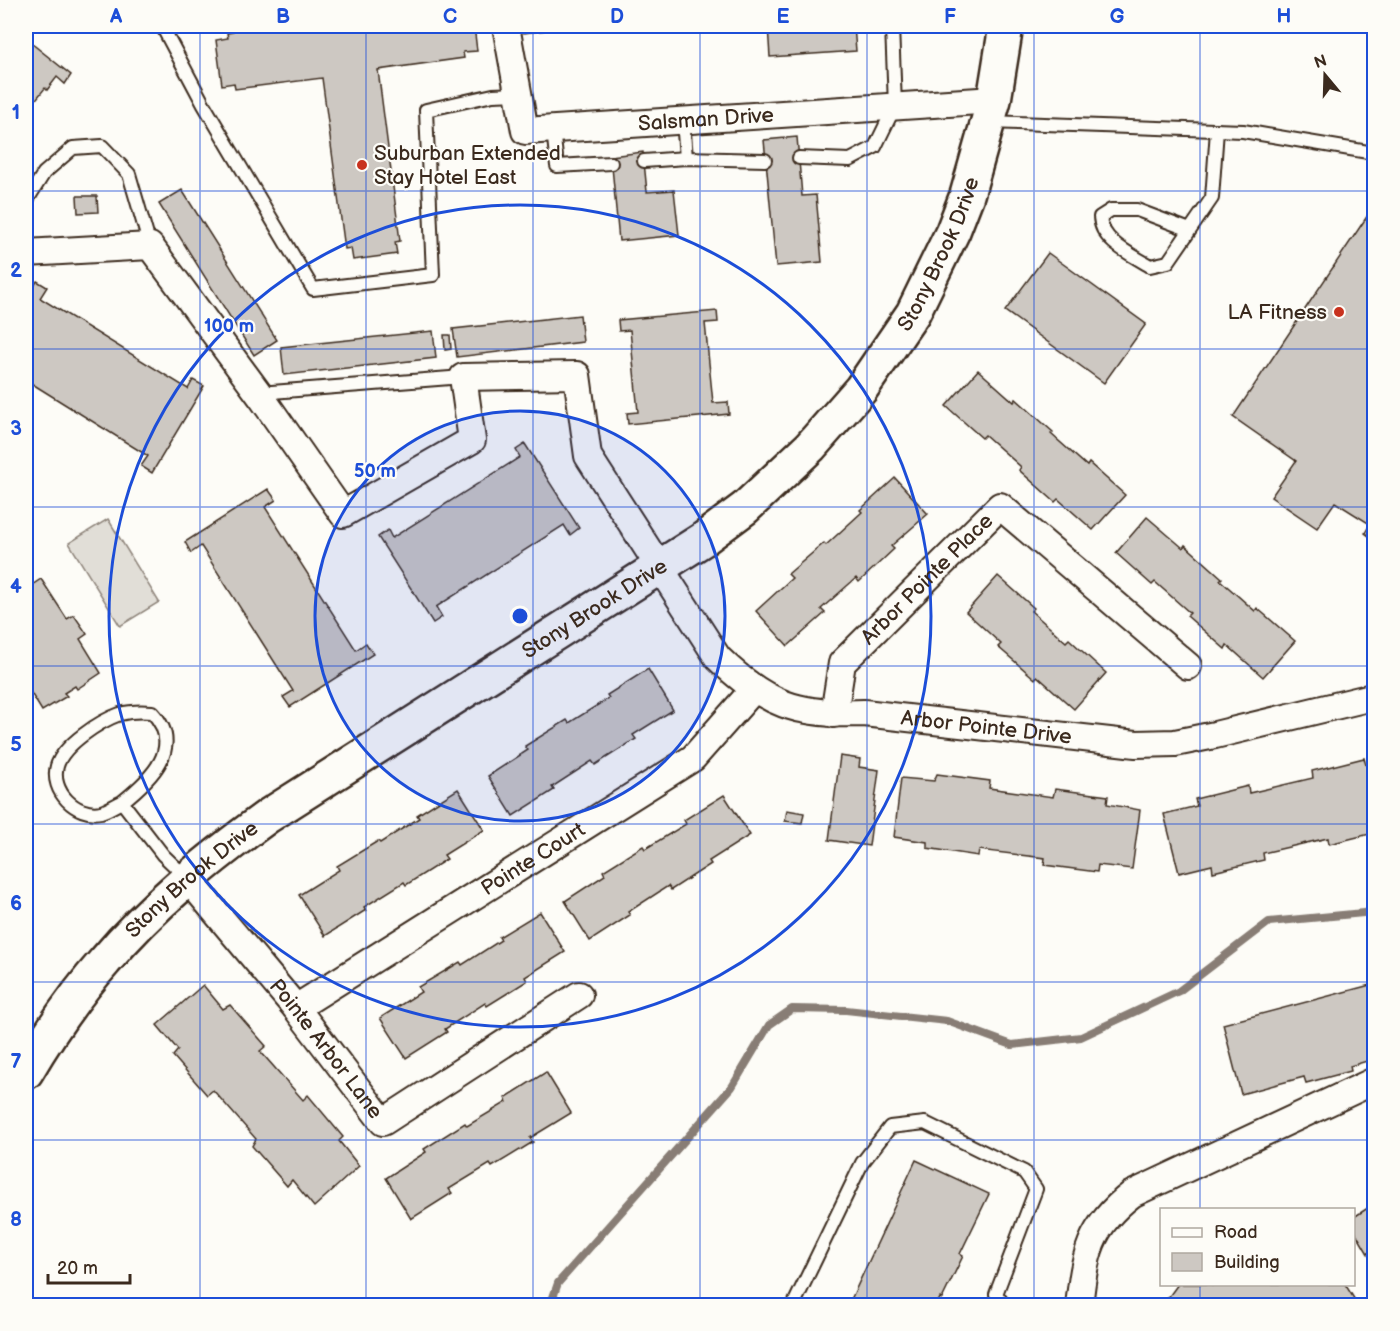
<svg xmlns="http://www.w3.org/2000/svg" width="1400" height="1331" font-family="'Balsamiq Sans',sans-serif">
	<style>
		.green { fill: #e1ded7; stroke: #8e847a; stroke-width: 1.5 }
		.lines { fill: none; stroke-linecap: round; stroke-linejoin: round }
		.stream { stroke: #887d74; stroke-width: 8 }
		.building { fill: #cdc8c2; stroke: #3b2a1e; stroke-width: 1.5 }
		.lane-casing { stroke: #3b2a1e; stroke-width: 16 }
		.street-casing { stroke: #3b2a1e; stroke-width: 30 }
		.secondary-casing { stroke: #3b2a1e; stroke-width: 38 }
		.lane { stroke: #fdfcf7; stroke-width: 12 }
		.street { stroke: #fdfcf7; stroke-width: 26 }
		.secondary { stroke: #fdfcf7; stroke-width: 33 }
		.grid { fill: none; stroke: #1d4ed8; stroke-width: 1.5; stroke-opacity: 0.55 }
		.ring { fill: none; stroke: #1d4ed8; stroke-width: 3 }
		.poi-dot { fill: #c8321e; stroke: #fdfcf7; stroke-width: 2 }
		.labels { text-anchor: middle; stroke-width: 4.5; stroke-linejoin: round; paint-order: stroke }
		.street-label { font-size: 21px; fill: #3b2a1e; stroke: #fdfcf7 }
		.poi-label { font-size: 21px; fill: #3b2a1e; stroke: #fdfcf7; text-anchor: start }
		.centre { fill: #1d4ed8; stroke: #fdfcf7; stroke-width: 3 }
		.ring-label { font-size: 18px; text-anchor: middle; font-weight: bold; fill: #1d4ed8; stroke: #fdfcf7; stroke-width: 4.5; stroke-linejoin: round; paint-order: stroke }
		.neatline { fill: none; stroke: #1d4ed8; stroke-width: 2 }
		.grid-label { font-size: 20px; text-anchor: middle; font-weight: bold; fill: #1d4ed8 }
	</style>
	<rect width="100%" height="100%" fill="#fdfcf7"/>
	<filter id="ink" filterUnits="userSpaceOnUse"><feTurbulence type="fractalNoise" baseFrequency=".0167" numOctaves="2"/><feDisplacementMap in="SourceGraphic" scale="12" xChannelSelector="R" yChannelSelector="G"/><feConvolveMatrix kernelMatrix="1 2 1 2 8 2 1 2 1" color-interpolation-filters="sRGB"/></filter>
	<g filter="url(#ink)">
		<path class="green" d="M108,519L159,602L120,626L69,543Z"/>
		<g class="lines">
			<path class="stream" d="M550,1306L558,1283L732,1087L769,1025L792,1009L846,1010L947,1021L1012,1045L1081,1037L1179,991L1269,922L1374,912"/>
		</g>
		<g class="building">
			<path d="M233,26H474L477,51L463,52L464,58L378,70L400,241L395,242L397,254L353,260L351,248L345,249L322,78L235,89L234,83L222,85L216,40L228,38L227,33L233,32Z"/>
			<path d="M523,26H579L524,33Z"/>
			<path d="M768,26H854L856,51L770,57Z"/>
			<path d="M26,39L71,75L65,84L57,77L47,90L45,88L29,108L26,106Z"/>
			<path d="M797,137L802,196L816,195L822,262L776,266L764,140Z"/>
			<path d="M643,152L647,192L674,190L679,235L619,241L611,156Z"/>
			<path d="M182,190L277,340L254,355L159,204Z"/>
			<path d="M77,196H97L98,212L78,213Z"/>
			<path d="M1374,206V540L1365,533L1370,524L1335,502L1317,528L1271,497L1296,461L1233,417Z"/>
			<path d="M1048,253L1146,324L1104,383L1005,311Z"/>
			<path d="M37,281L47,287L40,298L188,389L193,380L204,386L152,473L141,466L148,456L26,380V300Z"/>
			<path d="M717,311L718,322L705,323L713,403L728,402L729,414L628,424L627,413L638,412L630,330L619,331L618,320Z"/>
			<path d="M580,315L583,342L457,357L453,329Z"/>
			<path d="M433,331L436,358L284,375L281,347Z"/>
			<path d="M444,335H450L451,349L445,350Z"/>
			<path d="M978,370L1014,402L1016,399L1053,432L1051,434L1087,466L1089,463L1125,495L1093,530L1058,499L1055,502L1019,470L1021,467L985,435L982,438L946,406Z"/>
			<path d="M525,444L579,528L570,535L564,525L436,607L442,617L433,623L378,537L388,530L392,538L520,457L516,450Z"/>
			<path d="M895,478L928,514L891,546L894,549L859,582L856,578L821,609L825,613L788,646L756,611L792,578L788,574L824,543L826,545L862,512L860,510Z"/>
			<path d="M268,489L276,500L265,507L356,650L366,643L373,654L290,707L283,697L293,691L201,546L191,553L185,542Z"/>
			<path d="M1147,517L1183,548L1185,545L1222,578L1220,580L1255,611L1257,608L1295,641L1263,677L1227,645L1225,649L1187,616L1190,613L1155,582L1152,585L1116,553Z"/>
			<path d="M998,576L1034,608L1031,611L1066,642L1069,639L1106,673L1074,709L1037,676L1035,679L998,647L1001,644L966,612Z"/>
			<path d="M41,579L67,619L74,615L87,634L80,639L101,673L77,689L75,686L64,693L67,696L42,711L26,685V589Z"/>
			<path d="M648,669L673,710L633,735L636,739L595,765L592,761L552,787L554,790L513,816L488,776L528,750L525,746L567,720L569,723L609,698L607,695Z"/>
			<path d="M840,756L860,759L859,767L879,770L869,846L829,840Z"/>
			<path d="M1364,758L1366,765L1374,763V833L1329,844L1328,838L1263,853L1264,860L1213,872L1212,865L1179,873L1164,814L1197,806L1195,799L1248,786L1249,793L1313,778L1312,771Z"/>
			<path d="M937,774L990,781L989,788L1053,797L1055,789L1108,796L1107,804L1140,810L1132,869L1098,865L1097,872L1044,865L1045,858L979,850L978,856L927,848V842L894,837L901,778L934,781Z"/>
			<path d="M458,789L484,830L444,855L447,859L406,885L404,882L364,907L366,910L325,936L299,895L339,870L337,866L378,841L380,843L419,818L417,815Z"/>
			<path d="M724,795L750,835L709,861L711,864L671,890L668,886L628,912L630,915L590,941L565,901L605,875L603,871L643,846L645,849L686,824L684,820Z"/>
			<path d="M787,810L804,813L802,823L785,821Z"/>
			<path d="M540,912L565,952L525,977L527,981L487,1006L485,1003L445,1029L447,1032L406,1058L380,1018L421,992L418,987L460,962L462,965L501,940L499,937Z"/>
			<path d="M1374,984V1059L1350,1066L1351,1071L1306,1083L1304,1077L1241,1094L1223,1024Z"/>
			<path d="M203,985L223,1009L230,1005L266,1046L260,1051L303,1100L308,1095L343,1137L339,1141L359,1166L314,1207L292,1180L287,1186L252,1146L256,1139L213,1090L207,1095L173,1056L178,1050L157,1025Z"/>
			<path d="M546,1072L571,1113L530,1138L533,1142L492,1167L490,1164L449,1189L452,1193L411,1219L386,1178L426,1152L424,1149L465,1123L467,1126L507,1102L505,1098Z"/>
			<path d="M916,1160L989,1194L960,1254L963,1256L942,1299L940,1298L936,1306H848Z"/>
			<path d="M1374,1204V1264L1354,1230V1217Z"/>
			<path d="M1178,1284H1210L1212,1286L1214,1284H1345L1358,1305L1162,1306Z"/>
		</g>
		<g class="lines">
			<g class="lane-casing">
				<g id="lane">
					<path d="M162,26L204,105L313,289L433,275L426,110L493,95L518,94"/>
					<path d="M683,120L686,158"/>
					<path d="M989,122L1243,131L1374,153"/>
					<path d="M553,129L557,166L611,163"/>
					<path d="M799,158L850,160L875,147L895,106L892,26"/>
					<path d="M644,161L686,158L765,160"/>
					<path d="M1190,230L1137,210H1111L1100,217C1101,242 1131,254 1150,266L1168,262L1212,198L1217,130"/>
					<path d="M27,253V200L44,173L73,148L102,146L129,174L150,246"/>
					<path d="M259,393L463,377"/>
					<path d="M122,802C151,779 185,747 152,712C141,711 131,711 120,714C100,721 63,745 57,766C50,791 76,817 101,812C108,810 115,805 122,802L163,855L187,878"/>
					<path d="M793,1306L862,1163L890,1127L925,1123L1024,1172L1036,1189L996,1294L1005,1306"/>
				</g>
			</g>
			<g class="street-casing">
				<g id="street">
					<path id="s1" d="M506,26L525,131L994,100"/>
					<path id="s2" d="M26,253L150,246L262,398L343,514L472,440L463,377L577,375L588,456L718,658C765,704 798,716 864,713L1136,744L1175,743L1215,735L1372,697"/>
					<path id="s3" d="M834,714L842,663L1000,506L1188,666"/>
					<path id="s4" d="M188,879L296,1008L383,1122L579,995"/>
					<path id="s5" d="M296,1008L693,758L754,689"/>
					<path d="M1079,1306C1085,1254 1089,1227 1132,1194L1374,1081"/>
				</g>
			</g>
			<g class="secondary-casing">
				<g id="secondary">
					<path id="s6" d="M26,1072C49,1033 75,995 105,961C152,905 209,859 268,816L702,540L745,508L810,447L861,389L913,313L953,231L967,195L994,100L1006,26"/>
				</g>
			</g>
			<use href="#lane" class="lane"/>
			<use href="#street" class="street"/>
			<use href="#secondary" class="secondary"/>
		</g>
	</g>
	<path class="grid" d="M200,26V1306M366,26V1306M533,26V1306M700,26V1306M867,26V1306M1034,26V1306M1200,26V1210M26,191H1374M26,349H1374M26,507H1374M26,666H1374M26,824H1374M26,982H1374M26,1140H1374M1200,1284V1306"/>
	<circle cx="520" cy="616" r="205" fill="#1d4ed8" fill-opacity=".12"/>
	<g class="ring">
		<circle cx="520" cy="616" r="205"/>
		<circle cx="520" cy="616" r="411"/>
	</g>
	<g class="poi-dot">
		<circle cx="362" cy="165" r="6"/>
		<circle cx="1339" cy="312" r="6"/>
	</g>
	<g class="labels">
		<g class="street-label">
			<text dy="7" stroke="none"><textPath href="#s1" startOffset="288">Salsman Drive</textPath></text>
			<text dy="7" stroke="none"><textPath href="#s6" startOffset="1246">Stony Brook Drive</textPath></text>
			<text dy="7" stroke="none"><textPath href="#s3" startOffset="171">Arbor Pointe Place</textPath></text>
			<text dy="7" stroke="none"><textPath href="#s6" startOffset="742">Stony Brook Drive</textPath></text>
			<text dy="7" stroke="none"><textPath href="#s2" startOffset="1388">Arbor Pointe Drive</textPath></text>
			<text dy="7" stroke="none"><textPath href="#s5" startOffset="280">Pointe Court</textPath></text>
			<text dy="7" stroke="none"><textPath href="#s6" startOffset="256">Stony Brook Drive</textPath></text>
			<text dy="7" stroke="none"><textPath href="#s4" startOffset="219">Pointe Arbor Lane</textPath></text>
		</g>
		<g class="poi-label">
			<text x="374" y="160">Suburban Extended<tspan x="374" dy="24">Stay Hotel East</tspan></text>
			<text x="1327" y="319" text-anchor="end">LA Fitness</text>
		</g>
	</g>
	<circle cx="520" cy="616" r="9" class="centre"/>
	<g class="ring-label">
		<text x="229" y="332">100 m</text>
		<text x="375" y="477">50 m</text>
	</g>
	<rect width="1400" height="1331" fill="none" stroke="#fdfcf7" stroke-width="66"/>
	<rect x="1160" y="1208" width="195" height="78" fill="#fdfcf7" stroke="#afa8a0" stroke-width="1.5"/>
	<rect x="1172" y="1228" width="30" height="9" fill="#fdfcf7" stroke="#afa8a0" stroke-width="1.5"/>
	<text x="1214" y="1238" font-size="18" fill="#3b2a1e">Road</text>
	<rect x="1172" y="1253" width="30" height="18" fill="#cdc8c2" stroke="#afa8a0" stroke-width="1.5"/>
	<text x="1214" y="1268" font-size="18" fill="#3b2a1e">Building</text>
	<g transform="translate(1325 75) rotate(341)" stroke="#fdfcf7" stroke-width="4.5" paint-order="stroke">
	<path d="M0-4.5L10 22L0 15L-10 22Z" fill="#3b2a1e"/>
	<text y="-9" font-size="16" font-weight="bold" text-anchor="middle" fill="#3b2a1e">N</text>
	</g>
	<path d="M48 1274v9h82v-9" fill="none" stroke="#3b2a1e" stroke-width="3"/>
	<text x="57" y="1274" font-size="18" fill="#3b2a1e" stroke="#fdfcf7" stroke-width="4.5" paint-order="stroke">20 m</text>
	<rect x="33" y="33" width="1334" height="1265" class="neatline"/>
	<g class="grid-label">
		<text x="116" y="23">A</text>
		<text x="283" y="23">B</text>
		<text x="450" y="23">C</text>
		<text x="617" y="23">D</text>
		<text x="783" y="23">E</text>
		<text x="950" y="23">F</text>
		<text x="1117" y="23">G</text>
		<text x="1284" y="23">H</text>
		<text x="16" y="119">1</text>
		<text x="16" y="277">2</text>
		<text x="16" y="435">3</text>
		<text x="16" y="593">4</text>
		<text x="16" y="751">5</text>
		<text x="16" y="910">6</text>
		<text x="16" y="1068">7</text>
		<text x="16" y="1226">8</text>
	</g>
</svg>
